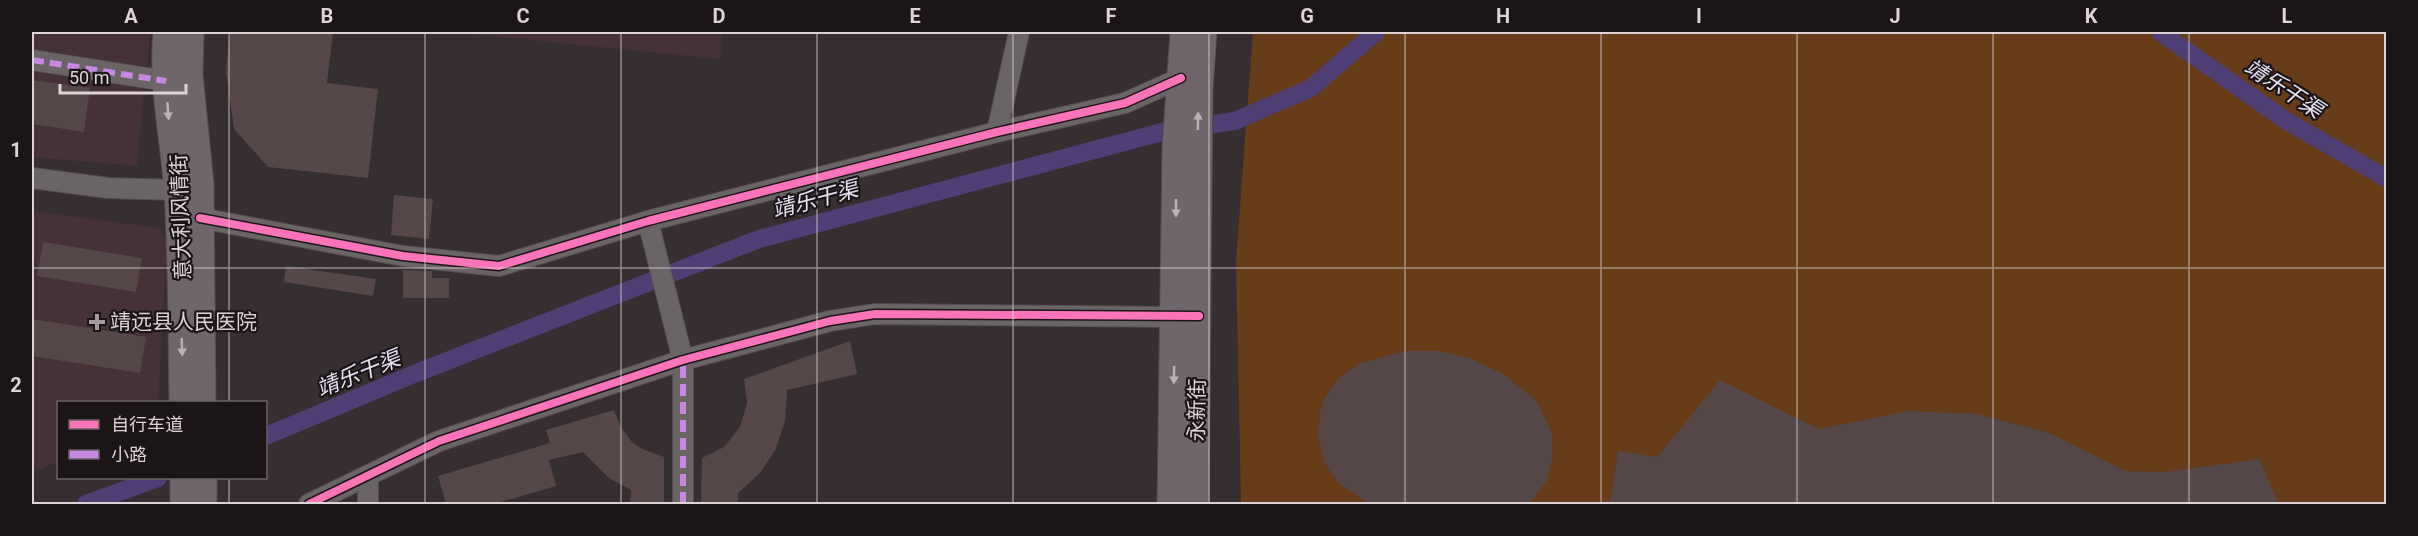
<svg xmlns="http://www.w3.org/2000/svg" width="2418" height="536" font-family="Roboto,'Noto Sans SC',sans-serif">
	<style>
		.built { fill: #463139 }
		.green { fill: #673c18 }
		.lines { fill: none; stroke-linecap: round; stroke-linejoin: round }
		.canal { stroke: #4f3f74; stroke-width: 18 }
		.building { fill: #564748 }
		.street-casing { stroke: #544d4f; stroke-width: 22 }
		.secondary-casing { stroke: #544d4f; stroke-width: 29 }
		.street { stroke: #6a6466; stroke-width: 20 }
		.secondary { stroke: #6f666c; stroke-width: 27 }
		.quiet { stroke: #c787e3; stroke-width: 6; stroke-dasharray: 12 6; stroke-linecap: butt }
		.cycleway-casing { stroke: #1c1518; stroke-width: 11 }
		.cycleway { stroke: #fb73b8; stroke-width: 8 }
		.oneway { fill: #bdb3b7 }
		.grid { fill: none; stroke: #ded4d7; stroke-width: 1.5; stroke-opacity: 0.55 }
		.poi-dot { fill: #a39a9d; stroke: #1c1518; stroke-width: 2 }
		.labels { text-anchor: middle; stroke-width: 4.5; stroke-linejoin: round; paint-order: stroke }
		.street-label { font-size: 21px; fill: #ded4d7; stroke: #1c1518 }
		.poi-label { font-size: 21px; fill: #ded4d7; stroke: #1c1518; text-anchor: start }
		.water-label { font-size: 22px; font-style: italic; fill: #e4e1f3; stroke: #1c1518 }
		.neatline { fill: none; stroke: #ded4d7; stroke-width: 2 }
		.grid-label { font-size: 20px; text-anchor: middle; font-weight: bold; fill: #ded4d7 }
	</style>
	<rect width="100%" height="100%" fill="#362e31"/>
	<g class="built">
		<path d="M32,32H150L137,166L32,157Z"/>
		<path d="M450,32H723L720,59Z"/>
		<path d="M32,211L159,228L167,242L158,402H58V462L32,473Z"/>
	</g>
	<path class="green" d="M1253,32H2386V504H1241L1236,261Z"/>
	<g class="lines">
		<g class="canal">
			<path d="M2160,32L2285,120L2386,178"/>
			<path d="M266,436L414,374L759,239L1166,131L1235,121L1311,88L1376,32"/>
			<path d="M86,504L158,478"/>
		</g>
	</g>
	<g class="building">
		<path d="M230,32H333L327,83L378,89L368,178L268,167L234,129L226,72Z"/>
		<path d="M32,80L90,88L84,132L32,124Z"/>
		<path d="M394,195L433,199L429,239L391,235Z"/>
		<path d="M43,242L142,258L136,292L37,276Z"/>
		<path d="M286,266L376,279L373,296L284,282Z"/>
		<path d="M403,270L432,271V278H449V298H403Z"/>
		<path d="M32,319L146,337L140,373L32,356Z"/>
		<path d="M850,341L857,374L787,390L785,421L776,449L760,473L738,493V504H701L702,458L724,447L740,427L747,403L744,379Z"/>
		<path d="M1404,351H1439L1472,359L1503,374L1536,400L1552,433L1553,458L1546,482L1531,502L1528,504H1370L1338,483L1324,462L1318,438L1320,413L1324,400L1338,379L1358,364Z"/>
		<path d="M1720,380L1819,429L1908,411L1977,414L2049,433L2125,471L2165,472L2260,459L2278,504H1610L1618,451L1657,457Z"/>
		<path d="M614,410L621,427L632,442L642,449L664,457V504H630L631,490L609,478L583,452L549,460L556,486L494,504H446L438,476L550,443L546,430Z"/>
	</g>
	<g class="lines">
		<g class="street-casing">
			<g id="street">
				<path d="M32,60L166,81"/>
				<path d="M997,132L1019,32"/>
				<path d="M32,178L108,188L178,190L189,187"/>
				<path d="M200,218L403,256L499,266L648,221L997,132L1125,103L1181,78"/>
				<path d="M648,221L683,360V504"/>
				<path d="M309,504L439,441L683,360L830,321L875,314L1175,317"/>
				<path d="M368,504V476"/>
			</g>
		</g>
		<g class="secondary-casing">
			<g id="secondary">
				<path d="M167,32C162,86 174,138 178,191C182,261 182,332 183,402"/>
				<path d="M190,32L189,75L200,184L202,402"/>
				<path d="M203,478V504"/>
				<path d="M184,504V478"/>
				<path d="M1171,504L1176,149L1184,32"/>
				<path d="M1195,504L1199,89L1203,32"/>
			</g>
		</g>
		<use href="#street" class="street"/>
		<use href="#secondary" class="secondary"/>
		<g class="quiet">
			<path d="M32,60L166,81"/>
			<path d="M683,504V360"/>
		</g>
		<g class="cycleway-casing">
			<g id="cycleway">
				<path d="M200,218L403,256L499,266L648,221L997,132L1125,103L1181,78"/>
				<path d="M309,504L439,441L683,360L830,321L875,314L1199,316"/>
			</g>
		</g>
		<use href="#cycleway" class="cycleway"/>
	</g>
	<defs><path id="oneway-solid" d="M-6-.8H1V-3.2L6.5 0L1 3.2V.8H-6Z" transform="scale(1.5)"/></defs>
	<g class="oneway">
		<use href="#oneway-solid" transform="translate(168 111) rotate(86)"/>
		<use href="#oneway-solid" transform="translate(1198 121) rotate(-89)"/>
		<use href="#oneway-solid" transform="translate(1176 208) rotate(90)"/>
		<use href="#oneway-solid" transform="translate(182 347) rotate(88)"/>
		<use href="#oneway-solid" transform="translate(1174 375) rotate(91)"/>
	</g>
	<path class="grid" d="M229,32V402M425,32V504M621,32V504M817,32V504M1013,32V504M1209,32V504M1405,32V504M1601,32V504M1797,32V504M1993,32V504M2189,32V504M32,268H2386M229,478V504"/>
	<path class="poi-dot" d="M94 313h6v6h6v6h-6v6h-6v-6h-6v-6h6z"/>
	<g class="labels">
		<g class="street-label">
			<text transform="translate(181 217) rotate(-92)" y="7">意大利风情街</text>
			<text transform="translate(1197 410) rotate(-89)" y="7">永新街</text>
		</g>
		<g class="poi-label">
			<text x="110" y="329">靖远县人民医院</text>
		</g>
		<g class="water-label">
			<text transform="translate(2284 88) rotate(33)" y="8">靖乐干渠</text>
			<text transform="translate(815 199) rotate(-15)" y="8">靖乐干渠</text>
			<text transform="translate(358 373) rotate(-22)" y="8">靖乐干渠</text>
		</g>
	</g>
	<rect width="2418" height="536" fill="none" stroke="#1c1518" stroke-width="66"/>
	<rect x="57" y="401" width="210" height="78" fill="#1c1518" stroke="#6a6164" stroke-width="1.5"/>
	<rect x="69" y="420" width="30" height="9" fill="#fb73b8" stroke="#6a6164" stroke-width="1.5"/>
	<text x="111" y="431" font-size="18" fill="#ded4d7">自行车道</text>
	<rect x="69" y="450" width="30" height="9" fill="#c787e3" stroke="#6a6164" stroke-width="1.5"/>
	<text x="111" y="461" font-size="18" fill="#ded4d7">小路</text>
	<path d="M60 84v9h126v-9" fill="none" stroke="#ded4d7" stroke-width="3"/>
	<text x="69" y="84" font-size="18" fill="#ded4d7" stroke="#1c1518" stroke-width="4.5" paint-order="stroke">50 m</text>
	<rect x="33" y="33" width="2352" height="470" class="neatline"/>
	<g class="grid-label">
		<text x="131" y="23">A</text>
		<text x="327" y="23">B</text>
		<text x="523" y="23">C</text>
		<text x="719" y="23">D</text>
		<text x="915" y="23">E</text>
		<text x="1111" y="23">F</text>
		<text x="1307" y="23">G</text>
		<text x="1503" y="23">H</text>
		<text x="1699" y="23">I</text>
		<text x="1895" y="23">J</text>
		<text x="2091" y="23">K</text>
		<text x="2287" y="23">L</text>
		<text x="16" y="157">1</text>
		<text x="16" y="392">2</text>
	</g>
</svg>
